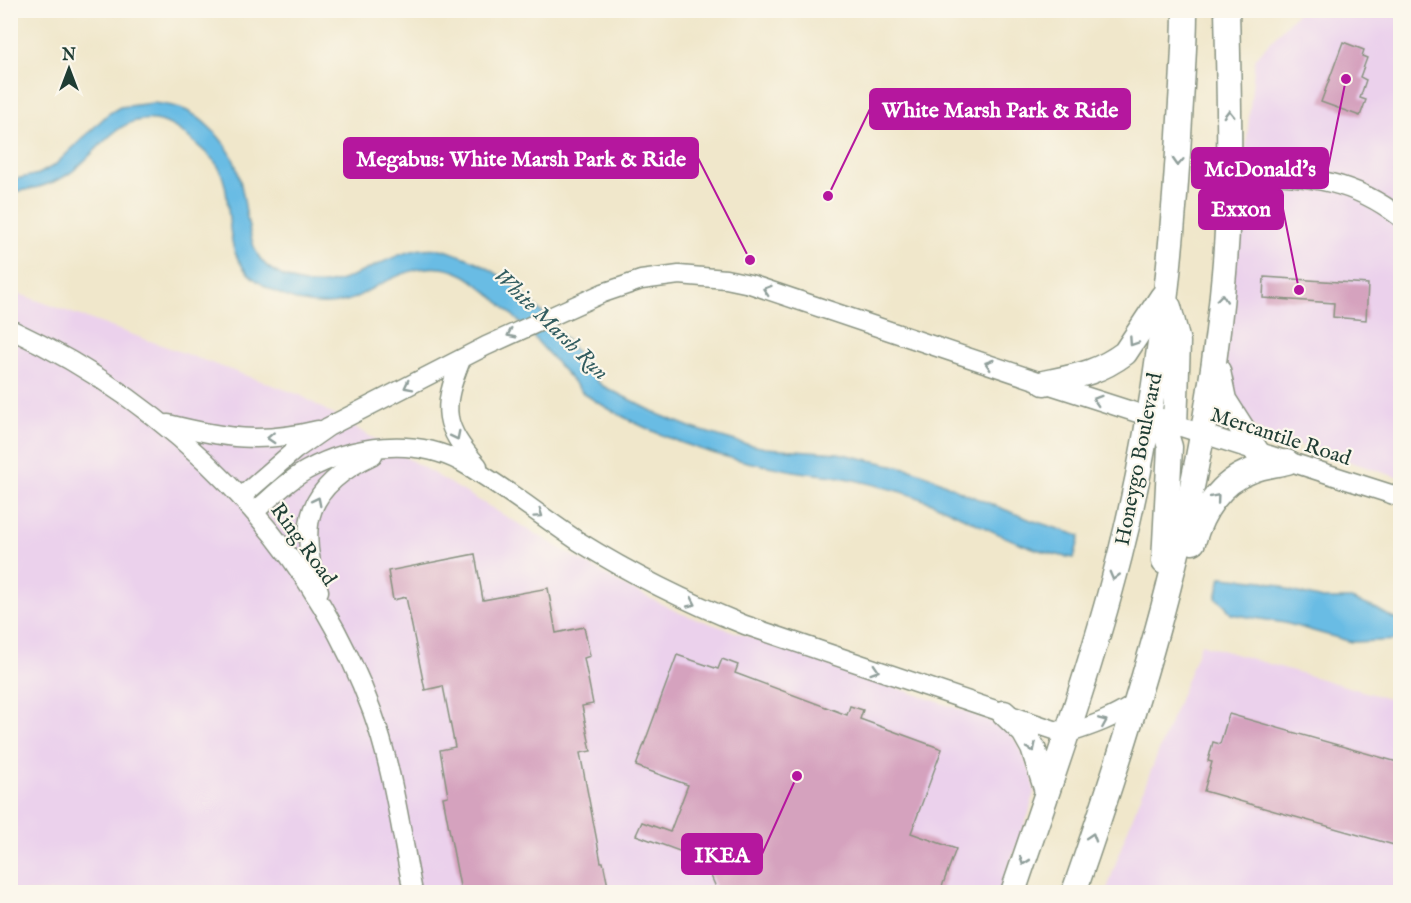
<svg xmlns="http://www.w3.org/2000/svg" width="1411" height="903" font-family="'IM FELL English',serif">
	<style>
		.built { fill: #ebd1ec }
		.water { fill: #69bce4; stroke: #447c8c; stroke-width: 1.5 }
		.building { fill: #d5a2be }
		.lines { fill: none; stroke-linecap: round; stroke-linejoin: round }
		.minor-casing { stroke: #889280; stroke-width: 21 }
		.secondary-casing { stroke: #889280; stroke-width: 27 }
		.minor { stroke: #fff; stroke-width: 18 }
		.secondary { stroke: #fff; stroke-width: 24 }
		.oneway { stroke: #8f9e9a }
		.labels { text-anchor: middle; stroke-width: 4.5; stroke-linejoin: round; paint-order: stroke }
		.street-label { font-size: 21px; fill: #1f3d34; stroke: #fbf7ec }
		.water-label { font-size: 22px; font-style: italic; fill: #325d60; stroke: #fbf7ec }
		.leader { fill: none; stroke: #b5179e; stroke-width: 2 }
		.callout-dot { fill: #b5179e; stroke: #fbf7ec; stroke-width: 2 }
		.callout { fill: #b5179e; stroke: #b5179e; stroke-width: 2 }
		.callout-label { font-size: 22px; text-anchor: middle; font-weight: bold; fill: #fff }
	</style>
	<rect width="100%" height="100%" fill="#fbf7ec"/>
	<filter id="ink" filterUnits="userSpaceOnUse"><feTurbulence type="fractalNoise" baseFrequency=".0167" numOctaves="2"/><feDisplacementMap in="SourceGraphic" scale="12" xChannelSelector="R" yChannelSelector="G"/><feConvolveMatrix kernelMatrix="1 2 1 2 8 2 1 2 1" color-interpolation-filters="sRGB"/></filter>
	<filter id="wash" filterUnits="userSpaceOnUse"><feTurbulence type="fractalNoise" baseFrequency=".008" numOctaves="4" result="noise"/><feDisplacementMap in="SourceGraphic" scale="24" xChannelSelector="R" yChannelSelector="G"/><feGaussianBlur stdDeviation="1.35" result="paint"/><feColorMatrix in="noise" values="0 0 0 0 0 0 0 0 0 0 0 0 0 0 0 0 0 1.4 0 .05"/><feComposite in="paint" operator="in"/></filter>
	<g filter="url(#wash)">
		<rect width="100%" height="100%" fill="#f0e7cb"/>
		<g class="built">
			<path d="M1299,11H1400V478L1265,434L1251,424L1236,406L1226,374L1225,356L1255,58Z"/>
			<path d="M11,291L300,395L621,584L680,613L985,718L1006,730L1018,743L1033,778L1034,792L1029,813L999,892H11Z"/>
			<path d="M1201,644L1400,702V892H1106L1124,839Z"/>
		</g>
		<g class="water">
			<path d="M153,103C162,104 171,105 180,108C200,114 226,141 234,161C242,179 244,203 248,223C252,242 255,259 272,270C340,314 380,242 440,249C447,250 455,254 462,256C519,277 552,324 590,368L597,381L603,386L660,415L692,428L742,443L765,448L838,453L910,469L927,475L966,494L1031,520L1080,536L1074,558C1013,550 963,511 905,493C884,487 861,481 839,477C824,474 809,474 794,471C762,465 728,459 697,448C657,435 618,416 583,393C554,360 526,326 493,297C484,290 474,280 464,275C431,258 401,273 371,289C363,293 355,299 346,301C315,310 283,299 257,281C217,253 237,204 219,168C214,158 202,150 194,142C183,132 169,122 155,120C115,114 96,157 67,175C51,185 29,190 11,192V180L39,174L55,165L108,114L120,107Z"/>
			<path d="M1221,577C1238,579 1275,579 1287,590L1322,599H1351L1377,609L1394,619H1400V640L1352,642L1285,623L1231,614L1225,605L1216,598Z"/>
		</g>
		<g id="blocks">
			<g class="building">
				<path d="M1343,42L1364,50L1362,56L1367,58L1360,77L1366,80L1360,98L1366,100L1360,116L1321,102Z"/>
				<path d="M1264,277L1368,284L1366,320L1333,317L1334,303L1263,298Z"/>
				<path d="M475,554L483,600L548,588L556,633L584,627L590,656L584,658L593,704L582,706L591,751L580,753L601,862H603L609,891L599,892H461L443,797L448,796L440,750L455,747L443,686L425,690L406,597L393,600L388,571Z"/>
				<path d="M677,655L718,669L722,659L738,665L735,673L847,715L850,706L863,710L860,719L942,749L911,833L956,849L940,892H718L704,860L636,835L642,822L670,832L688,785L636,766Z"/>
				<path d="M1229,714L1401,763V847L1204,791L1212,762L1208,761L1213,742L1220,744Z"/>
			</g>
		</g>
	</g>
	<g filter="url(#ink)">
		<use href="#blocks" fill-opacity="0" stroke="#889280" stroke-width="1.5"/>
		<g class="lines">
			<g class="minor-casing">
				<g id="minor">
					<path d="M1229,172C1295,177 1346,174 1400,217"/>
					<path d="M10,329C173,405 310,541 372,711C393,769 401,832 413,892"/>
					<path d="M461,360C441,410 443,426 478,466"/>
					<path d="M168,424C224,438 261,444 318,430"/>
					<path d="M241,497L295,450L328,427L486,346L603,293L641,280L679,275L726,279L750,284L1044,383L1400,497"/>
					<path d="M254,512C271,498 288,480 307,470C353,445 414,437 461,462C502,485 539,515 578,541C631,574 687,602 745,625L1066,734C1092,726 1114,718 1136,703"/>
					<path d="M319,591C296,524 307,486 373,455"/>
				</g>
			</g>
			<g class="secondary-casing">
				<g id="secondary">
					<path d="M1169,307L1178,342L1175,425"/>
					<path d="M1218,371L1224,400L1257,452"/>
					<path d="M1044,383C1077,376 1098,373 1125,353L1162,297"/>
					<path d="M1162,421L1170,447L1164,562"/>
					<path d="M1193,542C1202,512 1220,482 1251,471C1262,466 1275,465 1287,462"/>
					<path d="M1004,713L1024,732L1033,748L1047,791"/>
					<path d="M1013,892C1051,781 1091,669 1120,555C1156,413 1172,265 1180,119C1182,83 1185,47 1185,10"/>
					<path d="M1074,892C1144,691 1206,487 1224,273C1232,186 1229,98 1227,10"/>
				</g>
			</g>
			<use href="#minor" class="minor"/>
			<use href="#secondary" class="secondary"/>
		</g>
		<defs><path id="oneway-chevron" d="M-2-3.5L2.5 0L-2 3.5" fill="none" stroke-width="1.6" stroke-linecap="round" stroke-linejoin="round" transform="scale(1.5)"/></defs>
		<g class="oneway">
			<use href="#oneway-chevron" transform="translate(1229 114) rotate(-91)"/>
			<use href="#oneway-chevron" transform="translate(1178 162) rotate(93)"/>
			<use href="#oneway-chevron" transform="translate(767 290) rotate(-162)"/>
			<use href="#oneway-chevron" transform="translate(1222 298) rotate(-84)"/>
			<use href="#oneway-chevron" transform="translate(511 334) rotate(154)"/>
			<use href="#oneway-chevron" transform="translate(1133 342) rotate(124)"/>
			<use href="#oneway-chevron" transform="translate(989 364) rotate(-162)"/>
			<use href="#oneway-chevron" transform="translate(408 386) rotate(153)"/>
			<use href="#oneway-chevron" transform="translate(1097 400) rotate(-162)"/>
			<use href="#oneway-chevron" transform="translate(456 436) rotate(63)"/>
			<use href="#oneway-chevron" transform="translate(271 438) rotate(177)"/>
			<use href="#oneway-chevron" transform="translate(1216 498) rotate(-50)"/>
			<use href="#oneway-chevron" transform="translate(317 501) rotate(-63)"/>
			<use href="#oneway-chevron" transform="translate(539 514) rotate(35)"/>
			<use href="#oneway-chevron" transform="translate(1114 576) rotate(105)"/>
			<use href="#oneway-chevron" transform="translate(692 603) rotate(25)"/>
			<use href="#oneway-chevron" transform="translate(875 670) rotate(18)"/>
			<use href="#oneway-chevron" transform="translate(1103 722) rotate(-23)"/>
			<use href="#oneway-chevron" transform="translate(1032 748) rotate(64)"/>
			<use href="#oneway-chevron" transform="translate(1092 837) rotate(-72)"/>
			<use href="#oneway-chevron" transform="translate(1024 861) rotate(109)"/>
		</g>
	</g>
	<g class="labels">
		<g class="street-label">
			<text transform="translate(1281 436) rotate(18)" y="7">Mercantile Road</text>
			<text transform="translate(1138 459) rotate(-79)" y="7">Honeygo Boulevard</text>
			<text transform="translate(304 544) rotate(54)" y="7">Ring Road</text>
		</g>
		<g class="water-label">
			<text transform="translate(552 323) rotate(44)" y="8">White Marsh Run</text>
		</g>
	</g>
	<path class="leader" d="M828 196L870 109M750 260L698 158M1346 79L1328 168M1299 290L1283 209M797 776L762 854"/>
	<g class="callout-dot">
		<circle cx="828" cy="196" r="6"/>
		<circle cx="750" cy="260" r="6"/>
		<circle cx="1346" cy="79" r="6"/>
		<circle cx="1299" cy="290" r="6"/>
		<circle cx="797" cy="776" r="6"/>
	</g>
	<g class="callout">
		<rect x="870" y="89" width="260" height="40" rx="6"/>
		<rect x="344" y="138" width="354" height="40" rx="6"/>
		<rect x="1192" y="148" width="136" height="40" rx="6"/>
		<rect x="1199" y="189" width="84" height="40" rx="6"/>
		<rect x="682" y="834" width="80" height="40" rx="6"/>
	</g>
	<g class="callout-label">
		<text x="1000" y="117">White Marsh Park &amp; Ride</text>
		<text x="521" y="166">Megabus: White Marsh Park &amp; Ride</text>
		<text x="1260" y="176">McDonald's</text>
		<text x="1241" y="216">Exxon</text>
		<text x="722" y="862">IKEA</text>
	</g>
	<rect width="1411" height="903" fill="none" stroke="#fbf7ec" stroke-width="36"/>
	<g transform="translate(69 69)" stroke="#fbf7ec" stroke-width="4.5" paint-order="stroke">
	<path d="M0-4.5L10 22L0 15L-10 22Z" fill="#1f3d34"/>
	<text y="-9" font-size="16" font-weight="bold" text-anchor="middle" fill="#1f3d34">N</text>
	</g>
</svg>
